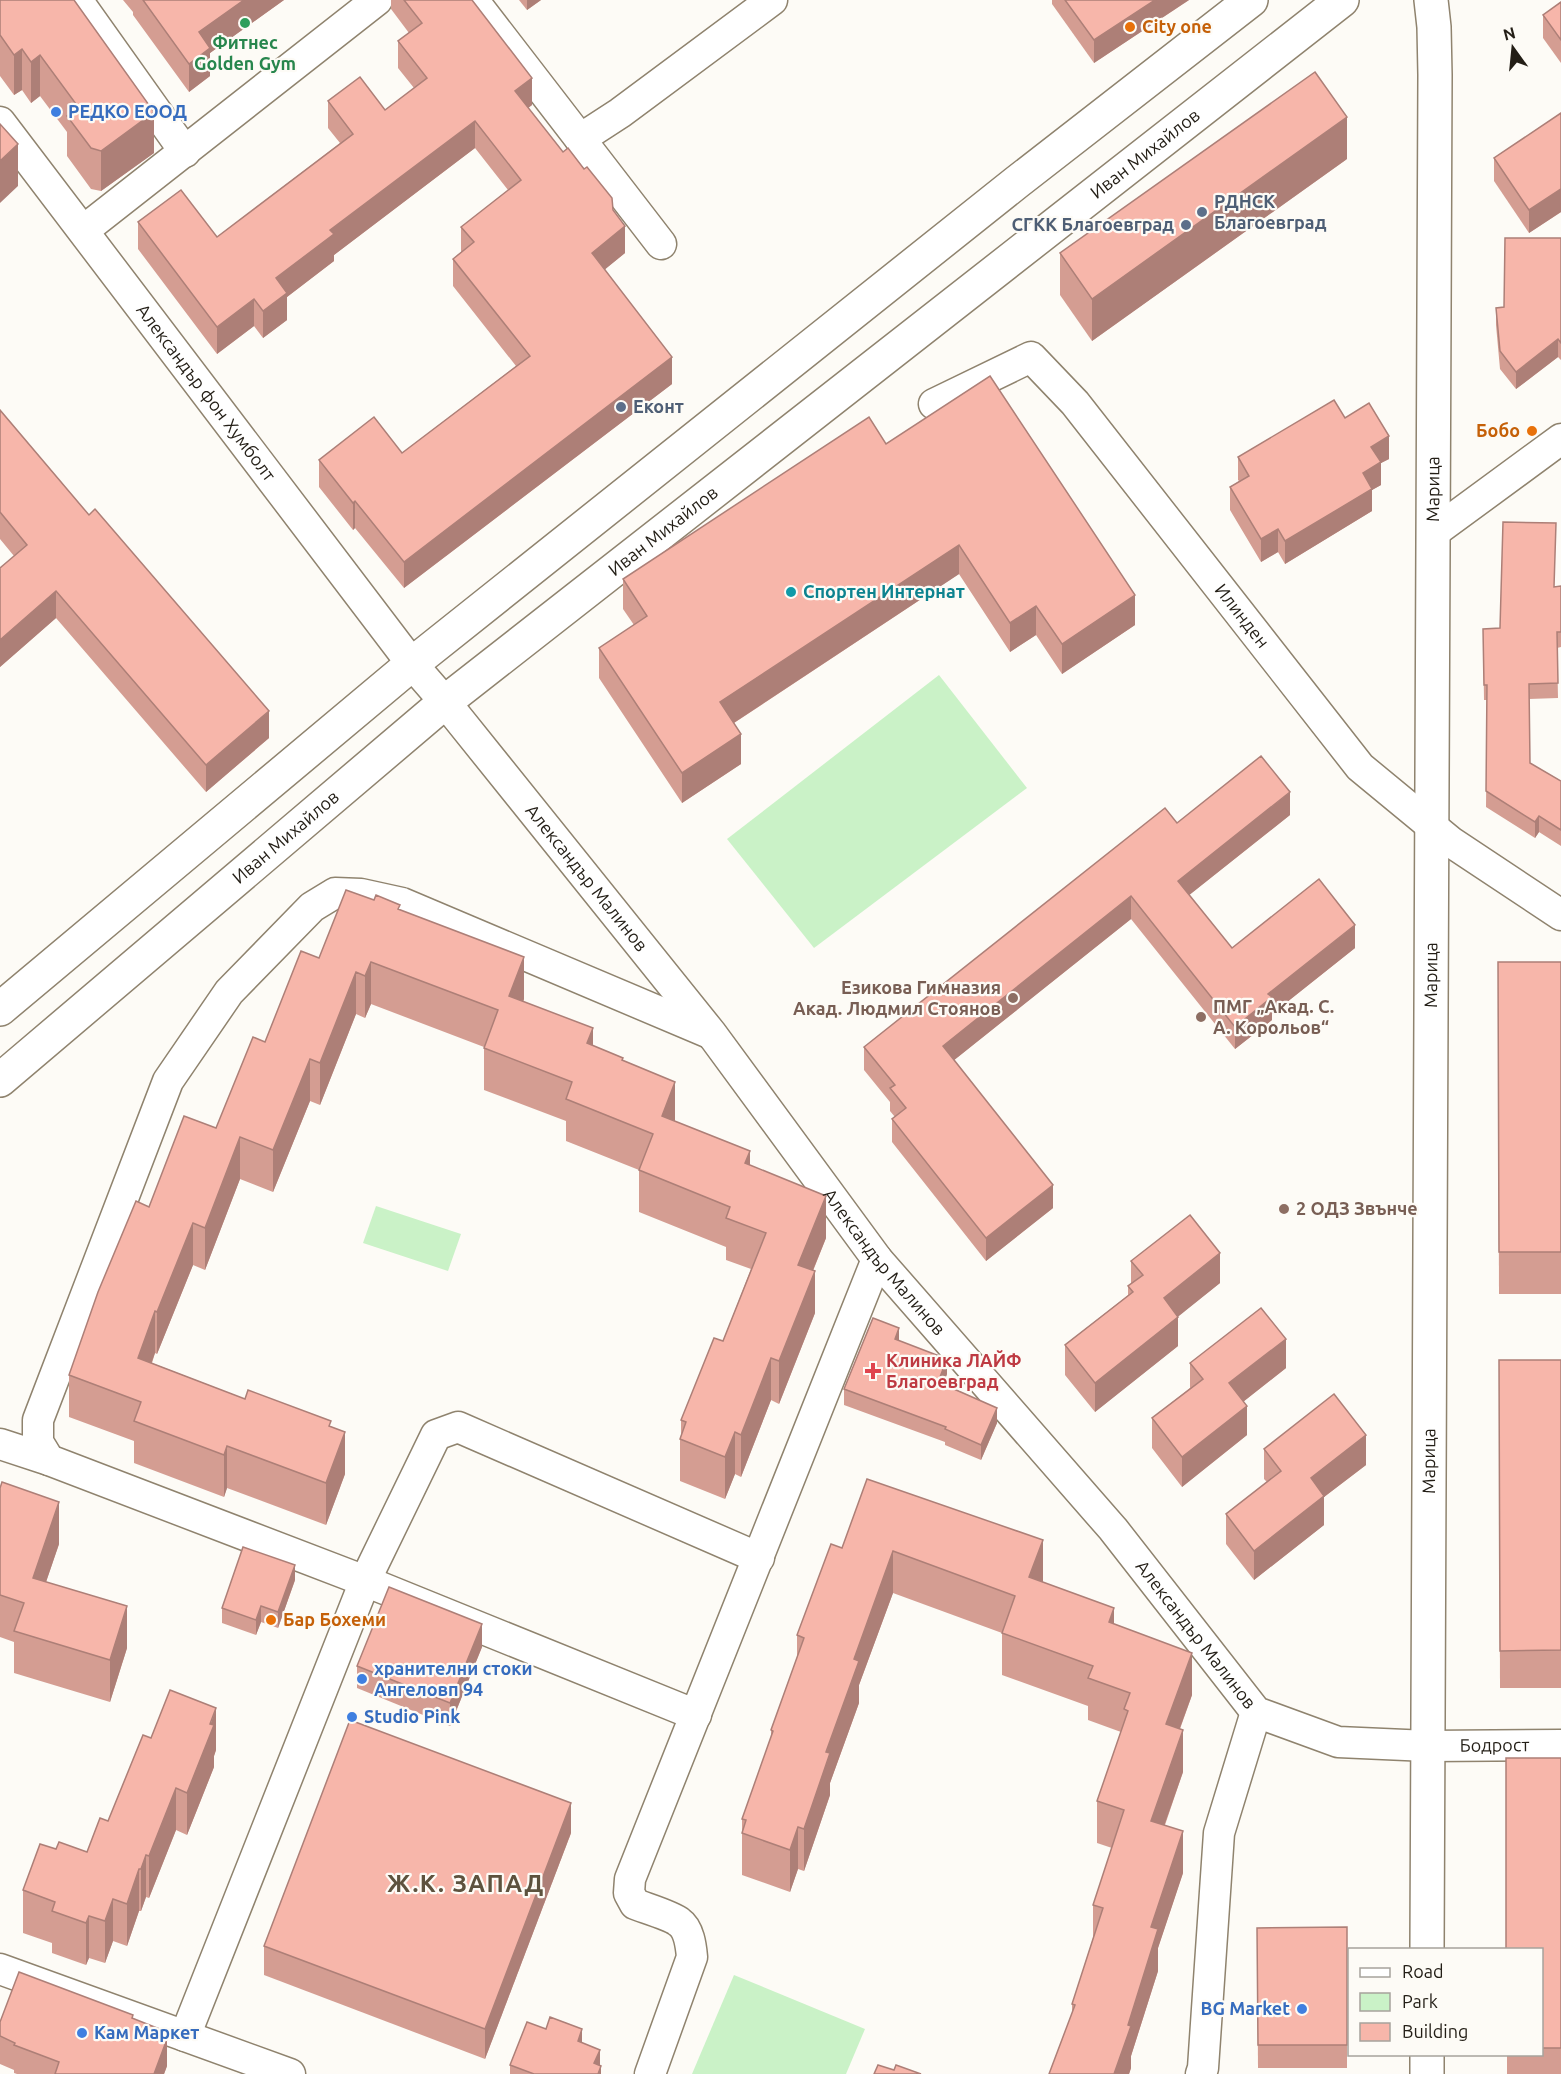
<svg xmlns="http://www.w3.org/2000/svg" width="1561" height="2074" font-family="Ubuntu,sans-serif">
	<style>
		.green { fill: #caf2c7 }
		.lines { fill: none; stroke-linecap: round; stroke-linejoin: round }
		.minor-casing { stroke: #8f836e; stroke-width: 33 }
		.tertiary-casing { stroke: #8f836e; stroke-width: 36 }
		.minor { stroke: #fff; stroke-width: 30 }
		.tertiary { stroke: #fff; stroke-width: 33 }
		.wall { fill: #d49d92 }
		.shaded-wall { fill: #ad7f77 }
		.building { fill: #f7b6aa; stroke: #ad7f77; stroke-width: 1.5 }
		.leisure-dot { fill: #2e9e5b; stroke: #fdfbf6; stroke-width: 2 }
		.food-dot { fill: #e8710a; stroke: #fdfbf6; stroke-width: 2 }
		.shop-dot { fill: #3f7fe0; stroke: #fdfbf6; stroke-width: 2 }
		.service-dot { fill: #5c6f8a; stroke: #fdfbf6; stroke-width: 2 }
		.culture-dot { fill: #0f9aa8; stroke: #fdfbf6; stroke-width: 2 }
		.education-dot { fill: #8d6e63; stroke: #fdfbf6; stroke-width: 2 }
		.health-dot { fill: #e0444e; stroke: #fdfbf6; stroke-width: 2 }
		.labels { text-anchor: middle; stroke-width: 4.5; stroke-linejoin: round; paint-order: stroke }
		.food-label { font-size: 18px; font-weight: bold; fill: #c56008; stroke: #fdfbf6; text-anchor: start }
		.leisure-label { font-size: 18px; font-weight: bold; fill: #27864d; stroke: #fdfbf6 }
		.shop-label { font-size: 18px; font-weight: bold; fill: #366cbe; stroke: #fdfbf6; text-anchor: start }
		.street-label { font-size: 18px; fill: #231e16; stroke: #fdfbf6 }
		.service-label { font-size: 18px; font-weight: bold; fill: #4e5e75; stroke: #fdfbf6; text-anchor: start }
		.culture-label { font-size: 18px; font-weight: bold; fill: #0d838f; stroke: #fdfbf6; text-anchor: start }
		.education-label { font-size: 18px; font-weight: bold; fill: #785e54; stroke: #fdfbf6; text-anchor: start }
		.health-label { font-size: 18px; font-weight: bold; fill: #be3a42; stroke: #fdfbf6; text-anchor: start }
		.district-label { font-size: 24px; font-weight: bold; letter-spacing: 1.5px; fill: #5d523e; stroke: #fdfbf6 }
	</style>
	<rect width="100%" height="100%" fill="#fdfbf6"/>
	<g class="green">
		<path d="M939,675L1027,788L814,948L727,839Z"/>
		<path d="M376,1206L461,1234L448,1271L363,1243Z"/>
		<path d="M734,1975L865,2029L846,2074H692Z"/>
	</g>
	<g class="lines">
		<g class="minor-casing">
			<g id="minor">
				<path d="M77,0L185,152"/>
				<path d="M473,0L661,244"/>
				<path id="s1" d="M0,122L412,664L445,702L711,1033L877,1259L1113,1529L1256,1712L1338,1742L1428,1746L1561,1745"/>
				<path d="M580,139L620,113L772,0"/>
				<path d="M84,230L377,0"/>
				<path id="s2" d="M934,404L1031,357L1075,403L1360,767L1451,842L1561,915"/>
				<path d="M1433,533L1561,439"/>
				<path d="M0,1444L49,1460"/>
				<path d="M696,1715L365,1581L49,1460L38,1442V1420L168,1081L229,992L312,907L335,893L361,894L402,903L707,1032"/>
				<path d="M0,1969L290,2074"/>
				<path d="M185,2036L365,1581L436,1435L458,1427L759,1558"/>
				<path d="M650,2074L692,1957C691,1946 689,1929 679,1922C672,1916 645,1908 635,1904L629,1893L630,1879L877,1259"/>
				<path d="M1201,2074L1203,2068L1219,1833L1256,1712"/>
			</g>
		</g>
		<g class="tertiary-casing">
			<g id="tertiary">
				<path d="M0,1009L412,664L1017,182L1251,0"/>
				<path id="s3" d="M0,1080L445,702L1342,0"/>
				<path id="s4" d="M1427,1950L1435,75L1434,27L1431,0"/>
				<path d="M1427,2074V2054"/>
			</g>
		</g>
		<use href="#minor" class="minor"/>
		<use href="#tertiary" class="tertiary"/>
	</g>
	<g class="wall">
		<path d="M0,0L154,153L101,191L91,189L67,156V132L40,96L31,103L22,90L14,95L0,76Z"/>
		<path d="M123,0H284L210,53V76L189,92L133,15V12Z"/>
		<path d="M391,0H472L532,105L528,108L563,152L613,210L625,253L605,269L672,384L404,588L355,528L353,530L319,487V460L402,453L516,366L453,286V259L461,252V227L508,190L475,148L334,255V261L287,297V320L263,338L254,326L217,354L138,249V222L217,237L340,143L328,128V101L385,110L414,88L398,68V41L409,33L391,9Z"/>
		<path d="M519,0H541L527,10Z"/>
		<path d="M1052,0H1189L1094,63L1052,4Z"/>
		<path d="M1561,2V63L1543,38V15Z"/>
		<path d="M1561,113V212L1529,233L1494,181V158Z"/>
		<path d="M1347,159L1092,341L1060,295V253Z"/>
		<path d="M1561,238V360L1558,357L1516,389L1500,369L1496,325V308L1504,307Z"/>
		<path d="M0,410L269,738L206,792L56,618L0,667V568L14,556L0,539Z"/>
		<path d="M1345,418L1389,459L1381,463V485L1372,490V511L1285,564L1278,552L1261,562L1230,510V487L1239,481L1238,480V457Z"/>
		<path d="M886,444L1135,625L1062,674L1036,635L1010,652L959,574L734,723L741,764L682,803L599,678V648L634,625L623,609V579Z"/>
		<path d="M1561,586V647L1557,648L1558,698L1529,699L1530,763L1561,781V846L1539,832L1535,838L1486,807L1487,700H1484L1483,629L1500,628L1555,587Z"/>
		<path d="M1290,815L1189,895L1232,948H1355L1272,1014V1020L1235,1049L1131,919L954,1060L1053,1208L986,1261L892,1142V1119L895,1117L890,1111V1102L864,1070V1047L1177,823Z"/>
		<path d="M374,900L400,910L524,999L523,1002L593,1046L623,1061L675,1121L750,1165L826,1238L813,1271L815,1313L779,1404L771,1400L741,1477L735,1474L725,1499L680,1481V1439L681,1435V1420L723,1341L751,1269L726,1260V1247L639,1212V1170L566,1141V1121L484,1090V1047L371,1004L365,1018L356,1014L320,1105L310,1101L273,1192L240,1179L205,1270L193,1265L157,1354L155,1353L152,1363L245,1399L331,1427L345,1474L326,1525L227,1488L224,1497L134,1463V1441L69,1417V1375L149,1207L216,1128L265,1042L319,958Z"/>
		<path d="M1498,962H1561V1294H1499Z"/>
		<path d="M1131,1261L1220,1283L1178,1316V1346L1095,1412L1065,1375V1345L1128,1295V1286L1131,1284Z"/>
		<path d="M899,1341L947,1374L943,1385L997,1423L981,1460L945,1445V1442L844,1405V1389Z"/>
		<path d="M1499,1360H1561V1688H1500Z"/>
		<path d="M1190,1363L1286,1368L1244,1401L1247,1435L1182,1487L1152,1448V1418L1190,1388Z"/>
		<path d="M1264,1449L1366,1465L1324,1497V1525L1254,1580L1226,1544V1514L1267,1482L1264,1479Z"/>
		<path d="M867,1479L1114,1624L1192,1695L1180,1729L1183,1772L1165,1825L1183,1873L1158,1948V1971L1131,2056V2068L1129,2074H1049L1072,2013V2004L1093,1938V1905L1112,1848L1097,1843V1801L1121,1732L1088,1720V1706L1002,1675V1633L893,1593L859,1685V1703L830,1783V1795L804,1871L798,1869L790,1892L742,1875V1819L771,1738V1730L797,1657V1635L842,1548Z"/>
		<path d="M0,1488L59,1544L46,1582L127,1648L110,1702L14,1673V1642L0,1637Z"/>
		<path d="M295,1580L278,1628L261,1622L256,1635L222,1623V1608Z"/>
		<path d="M482,1647L450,1726L357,1688V1666Z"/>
		<path d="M151,1738L216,1750L214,1756V1767L187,1835L176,1830L149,1898L146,1897L141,1911H139L127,1946L113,1941L105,1963L89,1958L86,1965L52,1953V1943L23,1933V1890L56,1849L87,1852L108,1821Z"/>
		<path d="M1561,1758V2074H1507V2055H1542V1950Z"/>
		<path d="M571,1833L485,2059L264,1975V1946Z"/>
		<path d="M1347,1927V2068H1258L1257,1928Z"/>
		<path d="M133,2019L167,2038V2066L164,2074H17L14,2073V2070L0,2064V2022Z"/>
		<path d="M582,2043L600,2066L601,2074H510V2065Z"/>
	</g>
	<g class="shaded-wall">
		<path d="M244,0H284L210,53V76L189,92V64L199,32Z"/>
		<path d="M527,0H541L527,10Z"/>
		<path d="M1155,0H1189L1094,63V40Z"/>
		<path d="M22,49V90L14,95V55Z"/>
		<path d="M40,55V96L31,103V62Z"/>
		<path d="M532,78V105L515,118V91Z"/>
		<path d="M154,112V153L101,191V151Z"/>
		<path d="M1347,117V159L1092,341V299Z"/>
		<path d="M475,121V148L334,255V261L287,297V320L263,338V311L276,278L330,230Z"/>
		<path d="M18,144V186L0,203V161Z"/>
		<path d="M1561,189V212L1529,233V210Z"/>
		<path d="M625,226V253L592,280V253Z"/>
		<path d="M254,299V326L217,354V327Z"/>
		<path d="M1558,339V357L1516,389V372Z"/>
		<path d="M672,357V384L404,588V562Z"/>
		<path d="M1389,436V459L1381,463V485L1372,490V511L1285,564V541L1371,447Z"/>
		<path d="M355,501V528L353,530V503Z"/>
		<path d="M1278,529V552L1261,562V539Z"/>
		<path d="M959,545V574L720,732V702Z"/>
		<path d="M56,591V618L0,667V640Z"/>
		<path d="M1135,595V625L1062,674V644Z"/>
		<path d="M1036,606V635L1010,652V623Z"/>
		<path d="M269,711V738L206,792V765Z"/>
		<path d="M741,734V764L682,803V773Z"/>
		<path d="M1290,792V815L1178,904V881Z"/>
		<path d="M1539,816V832L1535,838V822Z"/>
		<path d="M1131,896V919L943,1069V1046Z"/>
		<path d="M1355,925V948L1272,1014V1020L1235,1049V1027L1268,994Z"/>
		<path d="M524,957V999L509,1038V996Z"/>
		<path d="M371,962V1004L365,1018V976Z"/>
		<path d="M356,972V1014L320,1105V1063Z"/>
		<path d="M593,1028V1070L587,1043Z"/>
		<path d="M310,1059V1101L273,1192V1150Z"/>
		<path d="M675,1082V1124L662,1116Z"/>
		<path d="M240,1137V1179L205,1270V1228Z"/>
		<path d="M750,1151V1193L745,1163Z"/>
		<path d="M1053,1185V1208L986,1261V1238Z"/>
		<path d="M826,1196V1238L798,1307V1265Z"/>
		<path d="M193,1223V1265L157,1354V1312Z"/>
		<path d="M1220,1253V1283L1164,1328V1298Z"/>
		<path d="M815,1271V1313L779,1404V1361Z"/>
		<path d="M155,1311V1353L138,1400V1358Z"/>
		<path d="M1178,1317V1346L1095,1412V1383Z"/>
		<path d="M899,1328V1343L895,1339Z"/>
		<path d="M1286,1339V1368L1229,1413V1383Z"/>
		<path d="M771,1358V1400L741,1477V1435Z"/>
		<path d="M947,1359V1374L938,1398V1382Z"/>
		<path d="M1247,1406V1435L1182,1487V1457Z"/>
		<path d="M997,1408V1423L981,1460V1445Z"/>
		<path d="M345,1432V1474L326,1525V1483Z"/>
		<path d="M735,1432V1474L725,1499V1457Z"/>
		<path d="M1366,1435V1465L1324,1497V1525L1254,1580V1551L1311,1478Z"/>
		<path d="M227,1446V1488L224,1497V1455Z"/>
		<path d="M59,1502V1544L33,1620V1578Z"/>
		<path d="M1043,1540V1582L1029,1577Z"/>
		<path d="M893,1551V1593L859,1685V1703L830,1783V1795L804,1871V1829L854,1659Z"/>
		<path d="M295,1565V1580L278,1628V1612Z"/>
		<path d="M127,1606V1648L110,1702V1660Z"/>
		<path d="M261,1606V1622L256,1635V1620Z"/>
		<path d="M1114,1608V1650L1109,1622Z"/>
		<path d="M482,1624V1647L450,1726V1703Z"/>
		<path d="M1192,1653V1695L1166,1766V1724Z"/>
		<path d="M216,1708V1750L214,1756V1767L187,1835V1793Z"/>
		<path d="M1183,1730V1772L1151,1863V1821Z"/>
		<path d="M176,1788V1830L149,1898V1856Z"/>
		<path d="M571,1803V1833L485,2059V2029Z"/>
		<path d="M798,1827V1869L790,1892V1850Z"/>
		<path d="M1183,1831V1873L1158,1948V1971L1131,2056V2068L1129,2074H1114L1128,2025L1151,1927Z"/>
		<path d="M146,1855V1897L141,1911V1869Z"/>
		<path d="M139,1869V1911L127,1946V1904Z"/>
		<path d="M113,1899V1941L105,1963V1921Z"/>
		<path d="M89,1916V1958L86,1965V1923Z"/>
		<path d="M582,2029V2071L578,2041Z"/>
		<path d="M167,2032V2066L164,2074H154Z"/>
		<path d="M600,2050V2069L601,2066V2074H594V2063Z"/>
	</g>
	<g class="building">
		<path d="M0,0H74L154,112L101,151L91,148L67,116L79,108L40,55L31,62L22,49L14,55L0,35Z"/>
		<path d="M143,0H244L199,32L210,48L189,64Z"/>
		<path d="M404,0H472L532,78L515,91L563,152L568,148L584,169L587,167L612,198L613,210L625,226L592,253L672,357L404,562L355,501L353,503L319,460L374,417L402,453L530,356L453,259L474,242L461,227L521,180L475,121L330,230L334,234L276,278L287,293L263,311L254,299L217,327L138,222L181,190L217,237L353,134L328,101L360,77L385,110L427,78L398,41L422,23Z"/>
		<path d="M1065,0H1155L1094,40Z"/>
		<path d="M1561,2V40L1543,15Z"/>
		<path d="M1315,72L1347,117L1092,299L1060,253Z"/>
		<path d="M1561,113V189L1529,210L1494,158Z"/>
		<path d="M0,124L18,144L0,161Z"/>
		<path d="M1505,238H1561V343L1558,339L1516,372L1500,351L1496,308L1504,307Z"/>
		<path d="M990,376L1135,595L1062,644L1036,606L1010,623L959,545L720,702L741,734L682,773L599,648L647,616L623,579L869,417L886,444Z"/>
		<path d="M1334,400L1345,418L1369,403L1389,436L1371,447L1381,462L1363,473L1372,489L1285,541L1278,529L1261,539L1230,487L1249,476L1238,457Z"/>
		<path d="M0,410L89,515L95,509L269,711L206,765L56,591L0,640V568L27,545L0,512Z"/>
		<path d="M1503,522L1556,523L1554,587L1561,586V632H1557L1558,683L1529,684L1530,763L1561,781V830L1539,816L1535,822L1486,791L1487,685H1484L1483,629L1500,628Z"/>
		<path d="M1261,756L1290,792L1178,881L1232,948L1319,879L1355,925L1268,994L1272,997L1235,1027L1131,896L943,1046L1053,1185L986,1238L892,1119L906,1108L890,1088L895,1085L864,1047L1165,808L1177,823Z"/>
		<path d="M346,890L374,900L376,895L400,905L398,909L524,957L509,996L593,1028L587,1043L623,1058L622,1060L675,1082L662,1116L750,1151L745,1163L826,1196L798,1265L815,1271L779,1361L771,1358L741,1435L735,1432L725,1457L680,1439L686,1422L681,1420L714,1338L723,1341L766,1233L726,1218L730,1207L639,1170L653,1134L566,1099L572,1082L484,1048L498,1010L371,962L365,976L356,972L320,1063L310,1059L273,1150L240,1137L205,1228L193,1223L157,1312L155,1311L138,1358L245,1399L248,1390L331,1421L329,1426L345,1432L326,1483L227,1446L224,1455L134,1421L141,1402L69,1375L98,1292L136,1201L149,1207L184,1116L216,1128L253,1037L265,1042L301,951L319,958Z"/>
		<path d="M1498,962H1561V1252H1499Z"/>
		<path d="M1190,1215L1220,1253L1164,1298L1178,1317L1095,1383L1065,1345L1133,1292L1128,1286L1143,1275L1131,1261Z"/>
		<path d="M1261,1308L1286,1339L1229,1383L1247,1406L1182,1457L1152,1418L1203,1379L1190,1363Z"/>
		<path d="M873,1318L899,1328L895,1339L947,1359L938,1382L997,1408L981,1445L945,1429L946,1427L844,1389Z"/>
		<path d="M1499,1360H1561V1650L1500,1651Z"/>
		<path d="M1334,1394L1366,1435L1311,1478L1324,1496L1254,1551L1226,1514L1281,1471L1264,1449Z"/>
		<path d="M867,1479L1043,1540L1029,1577L1114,1608L1109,1622L1192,1653L1166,1724L1183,1730L1151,1821L1183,1831L1151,1927L1158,1929L1128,2025L1131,2026L1114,2074H1049L1075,2005L1072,2004L1103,1908L1093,1905L1124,1810L1097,1801L1128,1711L1124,1709L1130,1693L1088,1678L1093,1666L1002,1633L1015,1596L893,1551L854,1659L859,1661L826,1752L830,1753L804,1829L798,1827L790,1850L742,1833L746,1820L742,1819L773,1731L771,1730L804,1638L797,1635L831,1544L842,1548Z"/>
		<path d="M2,1482L59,1502L33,1578L127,1606L110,1660L14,1631L24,1603L0,1595V1488Z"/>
		<path d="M243,1547L295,1565L278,1612L261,1606L256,1620L222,1608Z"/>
		<path d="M389,1587L482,1624L450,1703L357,1666Z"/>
		<path d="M170,1690L216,1708L210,1724L214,1725L187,1793L176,1788L149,1856L146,1855L141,1869H139L127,1904L113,1899L105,1921L89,1916L86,1923L52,1911L55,1902L23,1890L40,1844L56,1849L59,1842L87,1852L100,1818L108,1821L143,1735L151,1738Z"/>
		<path d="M350,1720L571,1803L485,2029L264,1946Z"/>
		<path d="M1506,1758H1561V2048H1542V1950H1506Z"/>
		<path d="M1347,1927V2045H1258L1257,1928Z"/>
		<path d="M19,1972L133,2015L132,2018L167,2032L165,2038L167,2039L154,2074H55L59,2062L14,2045L15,2043L0,2036V2022Z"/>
		<path d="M550,2017L582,2029L578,2041L600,2050L594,2063L601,2066L598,2074H534L510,2065L527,2022L546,2029Z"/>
		<path d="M878,2065L894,2070L896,2065L921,2074H874Z"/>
	</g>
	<circle class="leisure-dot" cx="245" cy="23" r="6"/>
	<g class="food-dot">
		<circle cx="1130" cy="27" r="6"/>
		<circle cx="1532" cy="431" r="6"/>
		<circle cx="271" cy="1620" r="6"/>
	</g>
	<g class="shop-dot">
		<circle cx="56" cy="112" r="6"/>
		<circle cx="362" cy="1679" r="6"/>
		<circle cx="352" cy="1717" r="6"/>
		<circle cx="1302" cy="2009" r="6"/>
		<circle cx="82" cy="2033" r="6"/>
	</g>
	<g class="service-dot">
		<circle cx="1202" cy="212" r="6"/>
		<circle cx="1186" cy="225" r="6"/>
		<circle cx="621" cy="407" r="6"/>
	</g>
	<circle class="culture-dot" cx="791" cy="592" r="6"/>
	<g class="education-dot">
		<circle cx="1013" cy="998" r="6"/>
		<circle cx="1201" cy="1017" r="6"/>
		<circle cx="1284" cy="1209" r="6"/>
	</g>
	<path class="health-dot" d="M870 1362h6v6h6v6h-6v6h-6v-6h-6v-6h6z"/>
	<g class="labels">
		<g class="food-label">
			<text x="1142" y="33">City one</text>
			<text x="1520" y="437" text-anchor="end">Бобо</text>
			<text x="283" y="1626">Бар Бохеми</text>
		</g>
		<g class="leisure-label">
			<text x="245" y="49">Фитнес<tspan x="245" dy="21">Golden Gym</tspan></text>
		</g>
		<g class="shop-label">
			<text x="68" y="118">РЕДКО ЕООД</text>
			<text x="374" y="1675">хранителни стоки<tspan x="374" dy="21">Ангеловп 94</tspan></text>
			<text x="364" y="1723">Studio Pink</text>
			<text x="1290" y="2015" text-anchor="end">BG Market</text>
			<text x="94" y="2039">Кам Маркет</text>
		</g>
		<g class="street-label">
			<text dy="6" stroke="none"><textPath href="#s3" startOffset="1473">Иван Михайлов</textPath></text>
			<text dy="6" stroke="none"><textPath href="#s1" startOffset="340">Александър фон Хумболт</textPath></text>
			<text dy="6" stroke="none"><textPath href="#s4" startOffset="1461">Марица</textPath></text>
			<text dy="6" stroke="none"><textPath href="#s3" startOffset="861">Иван Михайлов</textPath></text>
			<text dy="6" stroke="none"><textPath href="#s2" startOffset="442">Илинден</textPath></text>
			<text dy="6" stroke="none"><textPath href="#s3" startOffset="375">Иван Михайлов</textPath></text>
			<text dy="6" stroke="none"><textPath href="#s1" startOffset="957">Александър Малинов</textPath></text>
			<text dy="6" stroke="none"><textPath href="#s4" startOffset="975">Марица</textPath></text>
			<text dy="6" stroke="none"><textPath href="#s1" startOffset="1443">Александър Малинов</textPath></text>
			<text dy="6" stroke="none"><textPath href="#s4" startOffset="489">Марица</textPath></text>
			<text dy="6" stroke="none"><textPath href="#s1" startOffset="1929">Александър Малинов</textPath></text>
			<text dy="6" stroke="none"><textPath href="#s1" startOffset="2271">Бодрост</textPath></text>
		</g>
		<g class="service-label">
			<text x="1214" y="208">РДНСК<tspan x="1214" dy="21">Благоевград</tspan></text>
			<text x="1174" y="231" text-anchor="end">СГКК Благоевград</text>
			<text x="633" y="413">Еконт</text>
		</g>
		<g class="culture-label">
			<text x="803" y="598">Спортен Интернат</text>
		</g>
		<g class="education-label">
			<text x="1001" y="994" text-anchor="end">Езикова Гимназия<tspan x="1001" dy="21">Акад. Людмил Стоянов</tspan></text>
			<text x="1213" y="1013">ПМГ „Акад. С.<tspan x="1213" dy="21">А. Корольов“</tspan></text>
			<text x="1296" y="1215">2 ОДЗ Звънче</text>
		</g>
		<g class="health-label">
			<text x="886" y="1367">Клиника ЛАЙФ<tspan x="886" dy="21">Благоевград</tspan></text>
		</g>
		<g class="district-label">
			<text x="466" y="1892">Ж.К. ЗАПАД</text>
		</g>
	</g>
	<rect x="1348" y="1948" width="195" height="108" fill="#fdfbf6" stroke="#a6a39c" stroke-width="1.5"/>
	<rect x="1360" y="1968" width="30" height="9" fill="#ffffff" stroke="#a6a39c" stroke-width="1.5"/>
	<text x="1402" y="1978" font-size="18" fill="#231e16">Road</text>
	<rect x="1360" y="1993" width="30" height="18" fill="#caf2c7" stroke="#a6a39c" stroke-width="1.5"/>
	<text x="1402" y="2008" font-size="18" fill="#231e16">Park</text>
	<rect x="1360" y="2023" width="30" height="18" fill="#f7b6aa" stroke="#a6a39c" stroke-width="1.5"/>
	<text x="1402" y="2038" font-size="18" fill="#231e16">Building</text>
	<g transform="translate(1513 48) rotate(345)" stroke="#fdfbf6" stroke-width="4.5" paint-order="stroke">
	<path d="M0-4.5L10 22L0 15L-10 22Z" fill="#231e16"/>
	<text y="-9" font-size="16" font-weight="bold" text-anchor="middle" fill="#231e16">N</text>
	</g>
</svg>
